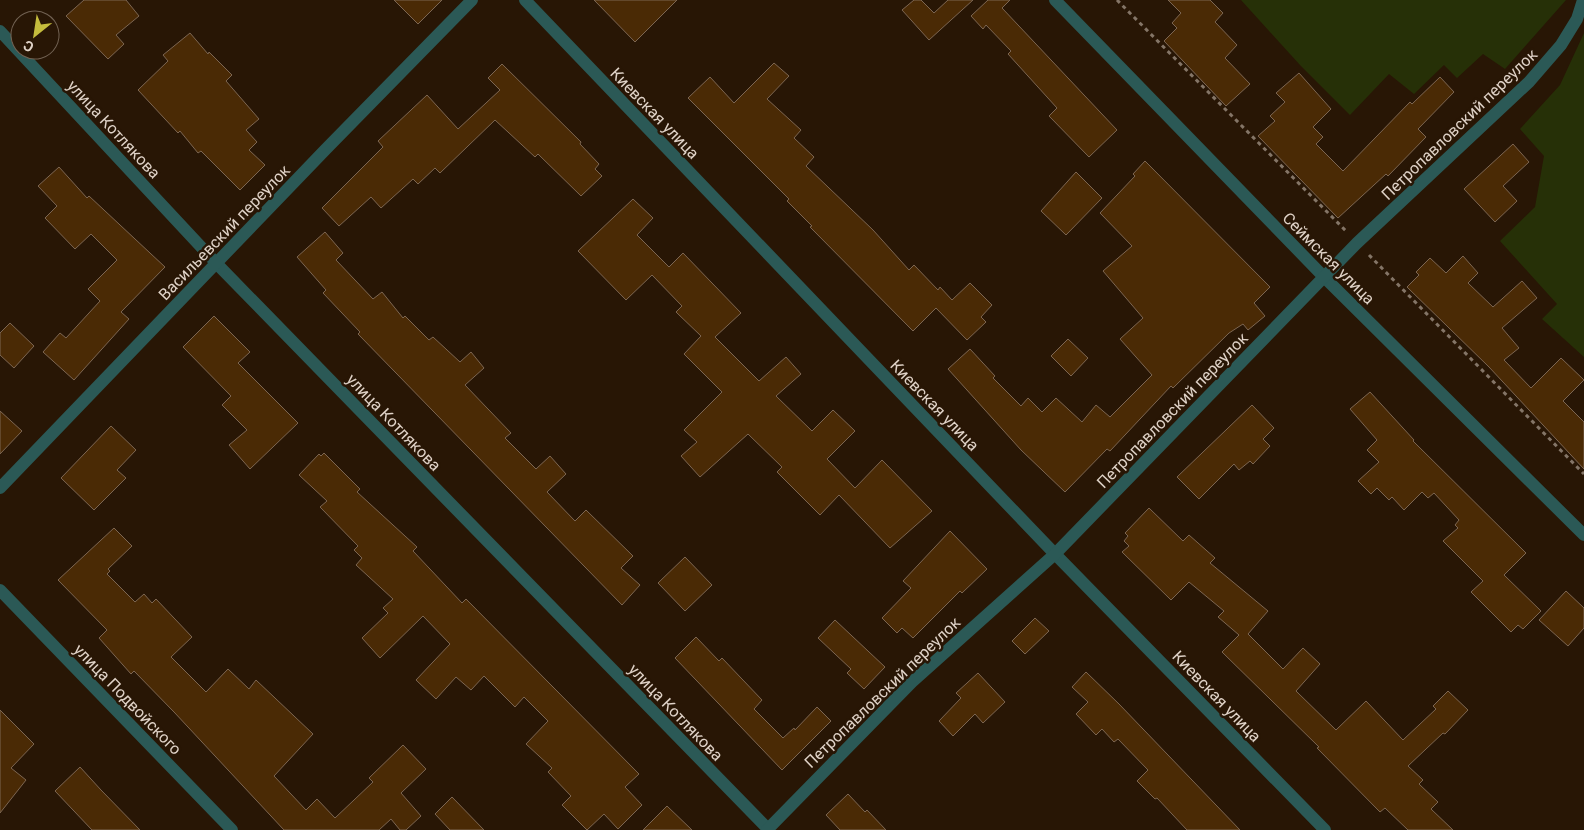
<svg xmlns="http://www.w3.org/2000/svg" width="1584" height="830" font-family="Roboto,sans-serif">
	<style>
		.green { fill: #263007 }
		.building { fill: #4a2a05; stroke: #7d6652 }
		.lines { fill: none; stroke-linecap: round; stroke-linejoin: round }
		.path { stroke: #847567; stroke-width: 3; stroke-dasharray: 4 4; stroke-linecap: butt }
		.street { stroke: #2b5956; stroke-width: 12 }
		.labels { text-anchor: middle; stroke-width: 5; stroke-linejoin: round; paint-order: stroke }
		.street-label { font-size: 16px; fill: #e0d3c8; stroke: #281605 }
	</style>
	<rect width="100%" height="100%" fill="#281605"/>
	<g class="green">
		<path d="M1241,0H1566L1505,69L1483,54L1457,78L1444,65L1414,94L1389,74L1350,115L1300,65Z"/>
		<path d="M1584,33V357L1542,319L1557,304L1500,241L1535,207L1544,156L1520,129L1560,85Z"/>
	</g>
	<g class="building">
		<path d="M84,0H126L139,16L116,35L124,44L108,59L66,16Z"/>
		<path d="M394,0H442L418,24Z"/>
		<path d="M594,0H677L635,42Z"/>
		<path d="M914,0H921L934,13L948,0H973L929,40L902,10Z"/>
		<path d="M988,0H1010L1002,8L1117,130L1089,157L1049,116L1057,108L1008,54L1011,51L986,25L983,29L971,16Z"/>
		<path d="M1168,0H1210L1223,13L1215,22L1237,45L1225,58L1250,84L1226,106L1164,41L1177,28L1172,23L1181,13Z"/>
		<path d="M190,33L208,54L209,52L232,75L226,81L259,119L246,130L257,142L249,150L265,165L240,190L201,151L198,153L180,131L178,133L138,90L168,61L163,55Z"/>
		<path d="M774,63L789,76L767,99L801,130L794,138L814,157L806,166L873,230L909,270L914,265L938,290L940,287L952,300L970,283L992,305L981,317L986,322L967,340L936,308L913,331L810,227L812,226L787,201L789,199L688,98L710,77L734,103Z"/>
		<path d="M502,64L581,142L580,144L599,164L595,169L602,176L581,196L538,154L535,157L495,120L440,173L435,168L418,184L413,179L381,208L371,197L339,226L322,208L383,147L378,141L427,95L458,129L500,90L488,78Z"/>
		<path d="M1299,73L1331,109L1313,127L1323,137L1316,144L1343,171L1410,102L1412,104L1440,77L1454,92L1418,129L1426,137L1388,176L1386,174L1338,218L1258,136L1275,121L1270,116L1285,102L1276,93Z"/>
		<path d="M1513,144L1529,162L1503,186L1517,201L1495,222L1464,189Z"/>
		<path d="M1145,161L1270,287L1254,303L1265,316L1248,330L1243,324L1229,333L1173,388L1171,386L1110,451L1107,449L1065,492L1021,450L948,369L970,349L995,376L993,378L1021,406L1028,398L1042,412L1056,398L1082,422L1096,405L1110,417L1152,375L1120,339L1143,318L1103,271L1132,246L1100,213L1135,176L1133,174Z"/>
		<path d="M59,167L87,198L89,196L165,267L121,312L129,319L74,380L43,352L60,333L66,338L100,301L88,289L117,260L91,234L75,249L45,218L57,206L38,186Z"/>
		<path d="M1076,172L1102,198L1066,235L1041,211Z"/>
		<path d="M633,199L653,218L637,235L669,267L683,253L741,313L715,337L759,381L786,357L801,374L776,396L812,431L833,410L855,431L827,459L855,488L882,460L932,511L890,548L839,495L820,515L777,472L782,467L748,434L700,477L681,456L697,442L684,430L722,392L684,354L701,336L676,312L682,306L652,275L626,300L578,251Z"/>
		<path d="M325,232L343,253L336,260L373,299L382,292L403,318L405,316L429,340L433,337L460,362L471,352L484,368L465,385L511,433L505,438L536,469L550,456L566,474L547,492L575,521L586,510L633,556L621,568L640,585L622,605L358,334L360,332L323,293L326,290L297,257Z"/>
		<path d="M1463,256L1478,273L1468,283L1493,307L1522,281L1537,298L1502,328L1519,348L1504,360L1531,388L1561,358L1584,380L1563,401L1584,422V469L1489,367L1407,287L1419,275L1416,272L1430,258L1446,273Z"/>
		<path d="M214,316L250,352L238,363L298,423L250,469L229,445L247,430L222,405L231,396L183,347Z"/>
		<path d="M10,323L34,346L14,368L0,355V333Z"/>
		<path d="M1068,339L1088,358L1071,376L1051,356Z"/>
		<path d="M1370,392L1414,440L1413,441L1526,553L1504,575L1541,611L1523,629L1518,625L1511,632L1471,592L1483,581L1443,541L1458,528L1455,525L1459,520L1434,493L1428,498L1422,492L1404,510L1392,497L1389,500L1377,488L1371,494L1358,481L1379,462L1367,450L1377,440L1350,409Z"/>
		<path d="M1252,405L1274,428L1263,439L1270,446L1253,464L1250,461L1239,470L1234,464L1199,499L1177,477Z"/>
		<path d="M0,411L22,431L0,454Z"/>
		<path d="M111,426L136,450L117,470L126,478L94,510L61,478Z"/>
		<path d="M324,453L360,489L357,492L417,547L413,551L462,603L466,599L639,774L625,787L642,805L618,829L604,814L587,830L562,805L571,796L548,772L552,768L526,744L548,721L524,697L515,707L484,676L471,690L456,677L436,699L416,680L450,644L423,616L380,658L362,638L388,613L383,608L393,599L356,565L362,558L354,550L358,546L320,507L327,501L299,475L319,454L321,456Z"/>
		<path d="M1149,508L1183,541L1189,535L1215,558L1210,563L1268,611L1248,634L1283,669L1303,648L1320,664L1296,691L1336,730L1366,701L1403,740L1436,709L1433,706L1448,691L1468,710L1445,734L1443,733L1408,766L1423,780L1419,784L1438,802L1431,809L1453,830H1408L1385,808L1380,812L1317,748L1319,747L1222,652L1239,635L1218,617L1224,611L1189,582L1171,600L1122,552L1129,546L1124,541L1128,536L1125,533Z"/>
		<path d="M114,528L132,546L108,569L110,571L107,574L135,602L144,594L152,603L156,599L192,637L171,657L206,692L228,669L249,689L256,680L313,734L274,776L306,810L317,799L335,818L373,782L369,778L403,745L426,769L401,793L421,816L406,830H400L391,819L379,830H284L174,712L134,671L131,674L99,638L107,630L58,580Z"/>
		<path d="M950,531L987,569L962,593L960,591L913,638L902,628L897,633L882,618L911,588L903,581Z"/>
		<path d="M685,557L712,585L685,611L658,583Z"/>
		<path d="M1566,591L1584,608V628L1568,646L1539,620Z"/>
		<path d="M1035,618L1049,631L1025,654L1012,641Z"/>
		<path d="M835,620L885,667L864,689L847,673L851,669L818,638Z"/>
		<path d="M696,637L719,661L722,658L762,700L754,709L783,738L794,728L795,730L817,707L831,721L782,770L675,658Z"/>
		<path d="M1086,672L1119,704L1240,830H1187L1157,798L1155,799L1137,781L1148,770L1118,739L1114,742L1102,729L1096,735L1076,714L1088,702L1072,687Z"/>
		<path d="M978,673L1005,702L983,723L975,714L953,736L939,721L961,698L956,693Z"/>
		<path d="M0,710L34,744L11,768L26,780L0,813Z"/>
		<path d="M80,767L101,790L140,830H92L55,791Z"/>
		<path d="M848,794L865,812L867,810L886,830H840L826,815Z"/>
		<path d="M452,797L484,830H450L435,814Z"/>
		<path d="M667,806L692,830H643Z"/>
	</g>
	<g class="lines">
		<g class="path">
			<path d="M1117,0L1346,231"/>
			<path d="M1369,255L1584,474"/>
		</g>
		<g class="street">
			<path d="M525,0L1055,554L1325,830"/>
			<path d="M1055,0L1324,277L1584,535"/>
			<path d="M0,31L217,264L769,830"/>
			<path d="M0,488L325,150L472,0"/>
			<path d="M0,590L232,830"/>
			<path d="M767,830L912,682L1055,554L1357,243L1529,82L1561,45L1577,19L1583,0"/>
		</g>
	</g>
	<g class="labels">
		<g class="street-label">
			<text transform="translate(655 113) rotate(46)" y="6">Киевская улица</text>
			<text transform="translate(1459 124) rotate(-44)" y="6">Петропавловский переулок</text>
			<text transform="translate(114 129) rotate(47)" y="6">улица Котлякова</text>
			<text transform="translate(224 232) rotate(-46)" y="6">Васильевский переулок</text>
			<text transform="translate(1329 258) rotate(45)" y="6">Сеймская улица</text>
			<text transform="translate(935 405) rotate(46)" y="6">Киевская улица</text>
			<text transform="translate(1172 410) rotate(-46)" y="6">Петропавловский переулок</text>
			<text transform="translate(394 422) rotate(46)" y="6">улица Котлякова</text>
			<text transform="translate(882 692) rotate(-44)" y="6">Петропавловский переулок</text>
			<text transform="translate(1217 696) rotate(46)" y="6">Киевская улица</text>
			<text transform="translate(128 699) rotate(46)" y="6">улица Подвойского</text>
			<text transform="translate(676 712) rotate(46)" y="6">улица Котлякова</text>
		</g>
	</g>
	<g transform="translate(35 35) rotate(210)"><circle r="24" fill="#281605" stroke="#726253"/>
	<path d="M0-4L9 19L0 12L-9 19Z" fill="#c5bc3d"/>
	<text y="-8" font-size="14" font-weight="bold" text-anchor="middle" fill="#e0d3c8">С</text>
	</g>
</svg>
